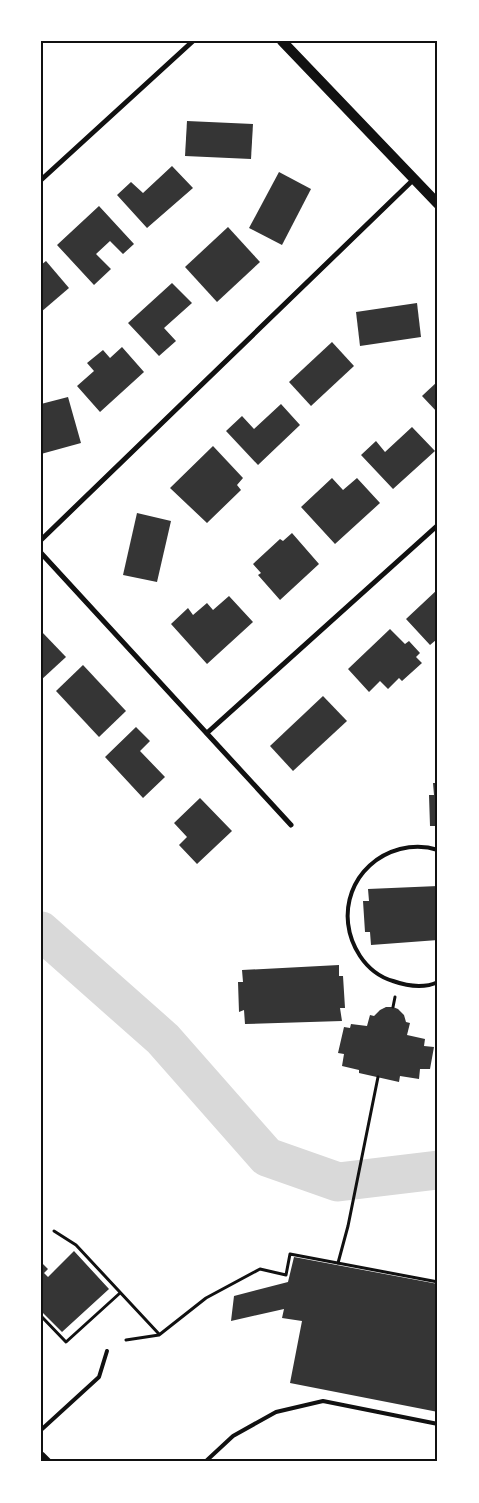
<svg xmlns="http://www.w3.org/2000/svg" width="479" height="1503" font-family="'Exo 2',sans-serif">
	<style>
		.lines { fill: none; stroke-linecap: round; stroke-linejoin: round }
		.river { stroke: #d9d9d9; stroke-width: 39 }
		.building { fill: #353535 }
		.path { stroke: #111; stroke-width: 3 }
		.service { stroke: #111; stroke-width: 4 }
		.minor { stroke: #111; stroke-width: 5 }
		.tertiary { stroke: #111; stroke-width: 9 }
		.secondary { stroke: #111; stroke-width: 10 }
		.neatline { fill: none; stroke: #111; stroke-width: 2 }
	</style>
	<rect width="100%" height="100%" fill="#fff"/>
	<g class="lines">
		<path class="river" d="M41,931L163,1039L267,1157L338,1182L438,1170"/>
	</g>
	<g class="building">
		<path d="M187,121L253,124L251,159L185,156Z"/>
		<path d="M172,166L193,188L147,228L117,195L131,182L143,193Z"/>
		<path d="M279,172L311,189L282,245L249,228Z"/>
		<path d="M99,206L134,244L123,254L110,241L96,254L111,269L94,285L57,245Z"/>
		<path d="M228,227L260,262L217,302L185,267Z"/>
		<path d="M46,261L69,288L41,312V265Z"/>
		<path d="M172,283L192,303L164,328L176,341L159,356L128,323Z"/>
		<path d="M417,303L421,337L360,346L356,312Z"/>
		<path d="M332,342L354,366L311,406L289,382Z"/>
		<path d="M122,347L144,372L100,412L77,386L94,371L87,363L103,350L110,358Z"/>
		<path d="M438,381V413L422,396Z"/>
		<path d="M68,397L81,443L41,454V404Z"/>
		<path d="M281,404L300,425L258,465L226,431L242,416L254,429Z"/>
		<path d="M412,427L435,451L393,489L361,455L376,441L385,452Z"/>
		<path d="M213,446L243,478L237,485L241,490L207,523L170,488Z"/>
		<path d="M332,478L343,490L357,478L380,503L335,544L301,507Z"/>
		<path d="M137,513L171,521L157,582L123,575Z"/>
		<path d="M292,533L319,564L280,600L258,575L261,573L253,564L280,539L283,541Z"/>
		<path d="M438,589V641L436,640L430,645L406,619Z"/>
		<path d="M229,596L253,622L207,664L171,624L188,608L193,615L207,603L213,610Z"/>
		<path d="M390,629L405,644L409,641L420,653L416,657L422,663L402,681L399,678L388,689L380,681L369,692L348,669Z"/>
		<path d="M41,631L66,657L41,680Z"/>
		<path d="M83,665L126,711L99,737L56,691Z"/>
		<path d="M323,696L347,721L293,771L270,746Z"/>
		<path d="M136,727L150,741L140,751L165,777L143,798L105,757Z"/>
		<path d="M433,783H438V838H435L436,826H430L429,795H434Z"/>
		<path d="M200,798L232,831L197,864L179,845L187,837L174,823Z"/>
		<path d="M438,886V940L371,945L370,932H365L363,901H369L368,889Z"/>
		<path d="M339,965V976H343L345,1008H340L342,1021L245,1024L244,1010L239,1012L238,982H243L242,970Z"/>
		<path d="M386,1007H393L398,1009L404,1015L406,1022L410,1023L407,1035L425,1039L424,1046L434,1047L430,1069H420L419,1079L400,1076L399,1082L359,1073V1070L342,1066L344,1054L338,1053L344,1027L350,1028L351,1024L367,1026L370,1015L374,1016L380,1010Z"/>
		<path d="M74,1251L109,1289L62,1332L41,1311V1262L48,1269L44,1273L48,1277Z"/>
		<path d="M294,1257L438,1284V1412L290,1383L302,1321L282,1318L284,1309L231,1321L234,1296L288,1282Z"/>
	</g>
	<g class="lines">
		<g class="path">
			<path d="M393,1007L395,997"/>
			<path d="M54,1231L76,1245L159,1334"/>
			<path d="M338,1263L348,1226L378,1077"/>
			<path d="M41,1316L66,1342L120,1293"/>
			<path d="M126,1340L159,1335L206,1298L260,1269L286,1275L290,1254L438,1282"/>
		</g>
		<g class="service">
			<path d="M438,850C426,846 412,846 400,849C352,862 333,915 360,956C368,968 379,977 393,981C407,986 423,989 438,982"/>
			<path d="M41,1430L99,1377L107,1351"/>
			<path d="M205,1462L233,1436L276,1412L323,1401L438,1424"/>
		</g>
		<g class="minor">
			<path d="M41,180L193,41"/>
			<path d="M41,540L414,179"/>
			<path d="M41,553L291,825"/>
			<path d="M207,733L438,525"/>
		</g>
		<path class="tertiary" d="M41,1456L47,1462"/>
		<path class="secondary" d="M282,41L438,204"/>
	</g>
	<rect width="479" height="1503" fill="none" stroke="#ffffff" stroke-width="85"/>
	<rect x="42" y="42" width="394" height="1418" class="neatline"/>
</svg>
